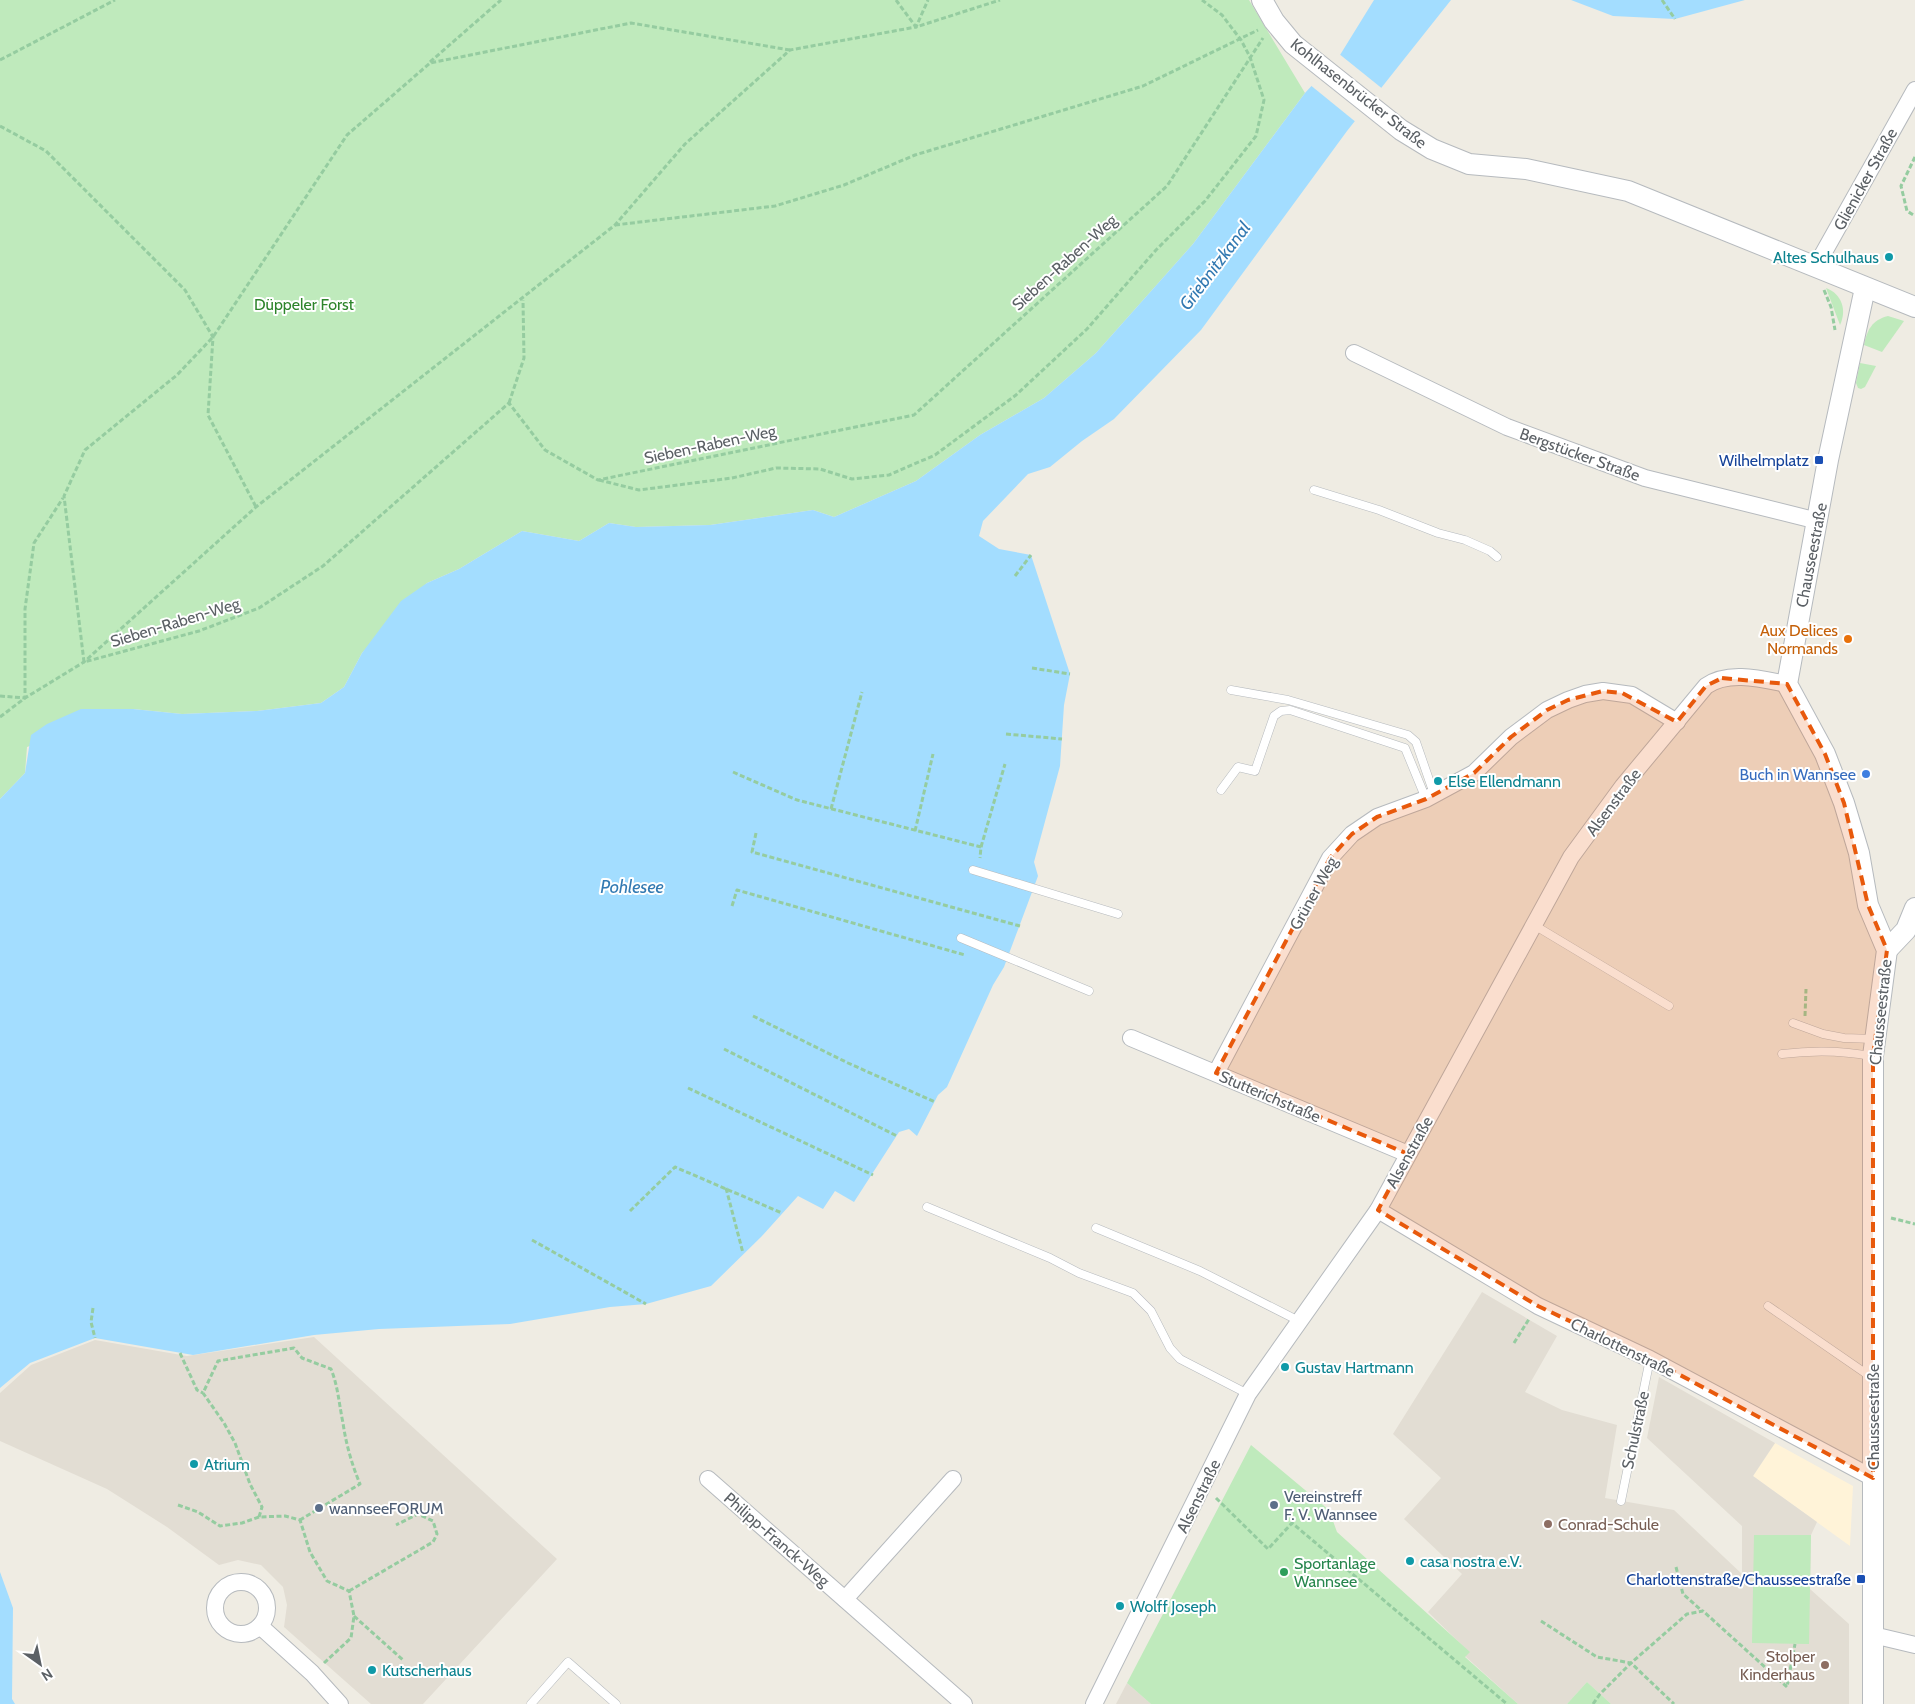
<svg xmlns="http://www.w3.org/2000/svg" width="1915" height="1704" font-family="Cabin,sans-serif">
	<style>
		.commercial { fill: #fff3d8 }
		.education { fill: #e2ddd3 }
		.green { fill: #bfeabc }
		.water { fill: #a3ddff }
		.pier { fill: #efece3 }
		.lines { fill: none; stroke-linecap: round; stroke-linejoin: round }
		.service-casing { stroke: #b6babe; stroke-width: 9 }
		.minor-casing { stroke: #b6babe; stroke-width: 18 }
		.tertiary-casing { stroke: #b6babe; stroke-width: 22 }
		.path { stroke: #95cca0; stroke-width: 3; stroke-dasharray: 5 2.5; stroke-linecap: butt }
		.service { stroke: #fff; stroke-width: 8 }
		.minor { stroke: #fff; stroke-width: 16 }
		.tertiary { stroke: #fff; stroke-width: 20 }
		.marked { fill: #e8590c; fill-opacity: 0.2; stroke: #e8590c; stroke-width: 4; stroke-dasharray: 10 6; stroke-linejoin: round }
		.culture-dot { fill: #0f9aa8; stroke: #fff; stroke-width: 2 }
		.transit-dot { fill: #1a4fb4; stroke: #fff; stroke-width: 2 }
		.food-dot { fill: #e8710a; stroke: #fff; stroke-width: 2 }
		.shop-dot { fill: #3f7fe0; stroke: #fff; stroke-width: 2 }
		.service-dot { fill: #5c6f8a; stroke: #fff; stroke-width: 2 }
		.education-dot { fill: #8d6e63; stroke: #fff; stroke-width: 2 }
		.leisure-dot { fill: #2e9e5b; stroke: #fff; stroke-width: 2 }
		.labels { text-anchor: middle; stroke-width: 4; stroke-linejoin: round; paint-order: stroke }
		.street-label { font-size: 16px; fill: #5b6065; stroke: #fff }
		.culture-label { font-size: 16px; fill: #0d838f; stroke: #fff; text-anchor: start }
		.park-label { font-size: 16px; fill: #2d842b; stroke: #fff }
		.transit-label { font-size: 16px; fill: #164399; stroke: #fff; text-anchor: end }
		.food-label { font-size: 16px; fill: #c56008; stroke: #fff; text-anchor: end }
		.shop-label { font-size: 16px; fill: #366cbe; stroke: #fff; text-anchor: end }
		.service-label { font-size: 16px; fill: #4e5e75; stroke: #fff; text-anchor: start }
		.education-label { font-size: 16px; fill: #785e54; stroke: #fff; text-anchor: start }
		.leisure-label { font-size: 16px; fill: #27864d; stroke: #fff; text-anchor: start }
		.water-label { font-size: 18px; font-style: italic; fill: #337ab2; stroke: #fff }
	</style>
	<rect width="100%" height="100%" fill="#efece3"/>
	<path class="commercial" d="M1775,1443L1853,1486L1850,1546L1753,1476Z"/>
	<g class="education">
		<path d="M1482,1292L1557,1336L1525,1392L1562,1410L1617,1425L1605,1498L1674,1510L1742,1574V1526L1647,1438L1659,1377L1775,1443L1753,1476L1817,1522L1811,1535L1810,1589L1849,1624V1704H1611L1587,1682L1567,1704H1518L1465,1656L1469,1652L1428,1612L1462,1574L1404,1519L1441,1478L1393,1434Z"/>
		<path d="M314,1337L557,1559L423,1704H371L284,1627L287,1605L283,1587L261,1565L238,1560L219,1565L167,1527L107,1489L0,1441V1393L31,1365L95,1340L187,1356Z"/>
		<path d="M1127,1683L1151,1704H1116Z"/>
	</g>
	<g class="green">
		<path d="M0,0H1249L1305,93L1193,244L1096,353L1044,398L980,435L916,481L834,517L813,510L710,525L636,527L609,523L579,541L522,531L459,569L427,583L362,653L344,687L321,703L257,711L182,714L133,709L27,747L25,773L0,799Z"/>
		<path d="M1826,288C1842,294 1847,310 1840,325Z"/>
		<path d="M1888,316L1904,321L1882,352L1864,345C1867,330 1872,320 1888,316Z"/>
		<path d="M1860,363L1876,366L1865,387L1861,389L1858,388L1856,383Z"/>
		<path d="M1251,1445L1329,1510L1337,1532L1470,1652L1465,1657L1518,1704H1151L1127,1683Z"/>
		<path d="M1754,1535H1811L1809,1644L1752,1643Z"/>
		<path d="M1587,1682L1611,1704H1567Z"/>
	</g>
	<g class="water">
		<path d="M1374,0H1451L1347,131L1201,330L1114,419L1082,441L1050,467L1028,474L983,521L979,536L999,549L1031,555L1070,674L1064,705L1060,766L1034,862L1038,876L1004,967L993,985L947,1087L938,1095L917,1136L909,1129L899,1132L854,1202L835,1191L823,1209L798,1196L761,1237L711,1286L646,1304L610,1307L510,1324L379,1329L314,1335L193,1355L95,1338L30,1363L0,1388V799L25,773L31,735L47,724L81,709H133L182,714L257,711L321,703L344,687L362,653L401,601L427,583L459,569L522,531L579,541L609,523L636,527L710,525L813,510L834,517L916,481L980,435L1044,398L1096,353L1193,244L1305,93L1340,55Z"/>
		<path d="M1571,0H1745L1675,19L1613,16Z"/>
		<path d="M0,1572L13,1608L12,1699L15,1704H0Z"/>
	</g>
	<path class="pier" d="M1338,53L1384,90L1357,123L1309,84Z"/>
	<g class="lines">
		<g class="service-casing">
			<g id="service">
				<path d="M1314,490L1379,510L1438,533L1465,540L1490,551L1497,557"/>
				<path d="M1231,690L1288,700L1408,735L1416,742L1434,794"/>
				<path d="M1221,790L1238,767L1255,771L1274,716L1281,711L1290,710L1405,748L1426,799"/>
				<path d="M973,870L1118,914"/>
				<path d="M1534,925L1669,1006"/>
				<path d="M961,938L1089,991"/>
				<path d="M1793,1023L1823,1034L1844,1038L1874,1039"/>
				<path d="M1782,1054C1813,1050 1840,1050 1871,1056"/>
				<path d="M927,1207L1050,1258L1079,1273L1133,1293L1151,1311L1170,1348L1180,1359L1248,1394"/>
				<path d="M1096,1228L1200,1271L1299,1321"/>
				<path d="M1768,1306L1871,1377"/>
				<path d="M1621,1501L1650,1359"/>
				<path d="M531,1704L568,1662L616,1704"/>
			</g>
		</g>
		<g class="minor-casing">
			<g id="minor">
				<path d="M1815,268L1915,90"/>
				<path d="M1354,353L1507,427L1645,478L1818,521"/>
				<path d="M1131,1038L1408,1154"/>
				<path d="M1216,1073L1330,858L1352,834L1377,817L1426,799L1474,773L1511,737L1547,710L1568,700L1585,694L1603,691L1632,695L1677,722"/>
				<path d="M1378,1210L1538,1306L1650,1359L1873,1478"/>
				<path d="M708,1479L964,1704"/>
				<circle cx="241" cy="1608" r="26"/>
				<path d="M845,1599L953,1479"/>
				<path d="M260,1626L312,1673L340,1704"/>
				<path d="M1873,1635L1915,1645"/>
				<path d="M1094,1704L1248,1394L1378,1210L1571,857L1623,786L1706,686C1728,670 1762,679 1787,684"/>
			</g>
		</g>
		<g class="tertiary-casing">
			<g id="tertiary">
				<path d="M1262,0L1274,21L1293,44L1401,130L1432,149L1469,164L1526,169L1628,191L1915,307"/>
				<path d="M1865,288L1828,460L1787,684L1825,754L1844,803L1859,853L1868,905L1887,950L1873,1056V1704"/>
				<path d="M1887,950L1906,930L1915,908"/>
			</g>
		</g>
		<g class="path">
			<path d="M896,0L916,27L1000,0"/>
			<path d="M1662,0L1675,19"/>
			<path d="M790,50L631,23L430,63L347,135L213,337L177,375L85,450L64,496L84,662L199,631L259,608L323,566L509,403L545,450L598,480L914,415L1167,186L1263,38"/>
			<path d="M0,60L115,0"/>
			<path d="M430,62L501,0"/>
			<path d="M0,126L46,151L185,290L213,337L208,415L256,507"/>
			<path d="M1915,157L1901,186L1907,211L1915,216"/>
			<path d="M615,225L775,206L844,185L915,155L1143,86L1258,30"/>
			<path d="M1824,290L1831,307L1835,330"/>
			<path d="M509,403L524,358L523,300"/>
			<path d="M599,480L639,490L732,478L776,468L820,469L852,479L889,475L935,455L1016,395L1087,329L1156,250L1205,201L1256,136L1264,100L1250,57L1241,40L1222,15L1202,0"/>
			<path d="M1015,576L1031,555"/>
			<path d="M1032,668L1070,674"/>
			<path d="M0,696L25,698V609L34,543L63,498"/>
			<path d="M0,717L25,698L84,662L256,507L615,225L685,144L790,50L916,27L928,0"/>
			<path d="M1006,734L1062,739"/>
			<path d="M733,772L797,800L981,847L980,858"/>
			<path d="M831,809L862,692"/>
			<path d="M915,831L933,754"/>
			<path d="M756,833L752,852L1020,926"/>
			<path d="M981,847L1005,764"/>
			<path d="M732,906L737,890L965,955"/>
			<path d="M753,1016L848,1063L935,1102"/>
			<path d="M1805,1016L1806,989"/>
			<path d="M724,1049L897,1136"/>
			<path d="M688,1088L873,1175"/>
			<path d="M726,1188L743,1253"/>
			<path d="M630,1211L675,1167L782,1213"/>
			<path d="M1891,1218L1915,1224"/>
			<path d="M532,1240L646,1304"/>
			<path d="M93,1308L91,1322L95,1338"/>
			<path d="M1514,1343L1529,1319"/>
			<path d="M180,1353L197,1390L203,1393"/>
			<path d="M1216,1498L1268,1549L1292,1523L1507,1704"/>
			<path d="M178,1505L198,1512L220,1526L242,1523L259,1517L285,1516L300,1520L310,1552L327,1581L349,1591"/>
			<path d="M259,1517L262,1507L250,1484L235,1443L224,1423L203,1393L218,1361L294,1348L302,1358L331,1369C338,1386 339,1404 343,1423C346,1444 352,1465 360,1484L300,1520"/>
			<path d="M1676,1567L1683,1594L1702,1611"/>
			<path d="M349,1591L433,1542L437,1534L433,1521L418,1514L396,1525"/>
			<path d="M354,1616L403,1660"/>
			<path d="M1541,1621L1597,1657L1631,1663L1674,1704"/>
			<path d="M324,1663L351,1638L354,1616L349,1591"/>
			<path d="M1593,1704L1600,1694L1631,1663L1687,1614L1703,1611L1787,1687L1795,1644"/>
		</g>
		<use href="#service" class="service"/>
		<use href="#minor" class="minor"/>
		<use href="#tertiary" class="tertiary"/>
	</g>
	<path class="marked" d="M1722,678L1787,684L1825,754L1844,803L1868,905L1887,950L1873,1056V1478L1650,1359L1538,1306L1378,1210L1408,1154L1216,1073L1330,858L1352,834L1377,817L1426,799L1474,773L1511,737L1547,710L1568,700L1603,691L1622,693L1677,722L1706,686Z"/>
	<g class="culture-dot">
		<circle cx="1889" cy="257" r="5"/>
		<circle cx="1438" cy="781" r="5"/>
		<circle cx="1285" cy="1367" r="5"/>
		<circle cx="194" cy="1464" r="5"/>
		<circle cx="1410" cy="1561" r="5"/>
		<circle cx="1120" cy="1606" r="5"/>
		<circle cx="372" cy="1670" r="5"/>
	</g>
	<g class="transit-dot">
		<rect x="1814" y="455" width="10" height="10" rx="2.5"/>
		<rect x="1856" y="1574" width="10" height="10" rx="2.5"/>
	</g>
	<circle class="food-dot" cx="1848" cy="639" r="5"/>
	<circle class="shop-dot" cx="1866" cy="774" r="5"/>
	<g class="service-dot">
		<circle cx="1274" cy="1505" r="5"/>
		<circle cx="319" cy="1508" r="5"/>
	</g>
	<g class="education-dot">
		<circle cx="1548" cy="1524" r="5"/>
		<circle cx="1825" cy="1665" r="5"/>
	</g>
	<circle class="leisure-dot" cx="1284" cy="1572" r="5"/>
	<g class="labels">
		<g class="street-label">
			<text transform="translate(1359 93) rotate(38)" y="6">Kohlhasenbrücker Straße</text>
			<text transform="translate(1865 179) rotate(-61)" y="6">Glienicker Straße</text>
			<text transform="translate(1064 262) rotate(-42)" y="6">Sieben-Raben-Weg</text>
			<text transform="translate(710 444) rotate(-12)" y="6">Sieben-Raben-Weg</text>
			<text transform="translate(1580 454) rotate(20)" y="6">Bergstücker Straße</text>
			<text transform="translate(1811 555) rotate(-79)" y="6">Chausseestraße</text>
			<text transform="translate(175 622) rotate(-17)" y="6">Sieben-Raben-Weg</text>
			<text transform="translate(1613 802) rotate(-53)" y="6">Alsenstraße</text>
			<text transform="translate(1313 893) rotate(-61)" y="6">Grüner Weg</text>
			<text transform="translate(1880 1012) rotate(-84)" y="6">Chausseestraße</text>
			<text transform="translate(1270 1096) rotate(23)" y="6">Stutterichstraße</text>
			<text transform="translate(1409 1152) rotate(-61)" y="6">Alsenstraße</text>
			<text transform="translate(1623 1347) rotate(26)" y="6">Charlottenstraße</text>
			<text transform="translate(1873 1417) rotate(-90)" y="6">Chausseestraße</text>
			<text transform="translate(1635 1430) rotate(-78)" y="6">Schulstraße</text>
			<text transform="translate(1198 1496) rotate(-64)" y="6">Alsenstraße</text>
			<text transform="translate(777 1539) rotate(41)" y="6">Philipp-Franck-Weg</text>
		</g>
		<g class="culture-label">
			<text x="1879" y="263" text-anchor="end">Altes Schulhaus</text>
			<text x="1448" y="787">Else Ellendmann</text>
			<text x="1295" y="1373">Gustav Hartmann</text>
			<text x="204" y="1470">Atrium</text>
			<text x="1420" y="1567">casa nostra e.V.</text>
			<text x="1130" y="1612">Wolff Joseph</text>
			<text x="382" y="1676">Kutscherhaus</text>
		</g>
		<g class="park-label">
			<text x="304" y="310">Düppeler Forst</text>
		</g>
		<g class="transit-label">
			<text x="1809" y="466">Wilhelmplatz</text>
			<text x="1851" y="1585">Charlottenstraße/Chausseestraße</text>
		</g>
		<g class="food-label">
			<text x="1838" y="636">Aux Delices<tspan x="1838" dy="18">Normands</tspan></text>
		</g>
		<g class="shop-label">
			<text x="1856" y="780">Buch in Wannsee</text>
		</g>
		<g class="service-label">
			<text x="1284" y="1502">Vereinstreff<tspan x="1284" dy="18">F. V. Wannsee</tspan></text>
			<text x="329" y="1514">wannseeFORUM</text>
		</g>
		<g class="education-label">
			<text x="1558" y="1530">Conrad-Schule</text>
			<text x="1815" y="1662" text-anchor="end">Stolper<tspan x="1815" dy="18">Kinderhaus</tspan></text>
		</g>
		<g class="leisure-label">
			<text x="1294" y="1569">Sportanlage<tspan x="1294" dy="18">Wannsee</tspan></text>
		</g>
		<g class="water-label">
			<text transform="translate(1215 266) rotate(-53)" y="6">Griebnitzkanal</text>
			<text x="632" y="893">Pohlesee</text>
		</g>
	</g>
	<g transform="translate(40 1664) rotate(147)" stroke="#ffffff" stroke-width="4" paint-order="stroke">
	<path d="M0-4L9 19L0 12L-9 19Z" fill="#5b6065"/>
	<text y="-8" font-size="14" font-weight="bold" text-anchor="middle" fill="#5b6065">N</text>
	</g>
</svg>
